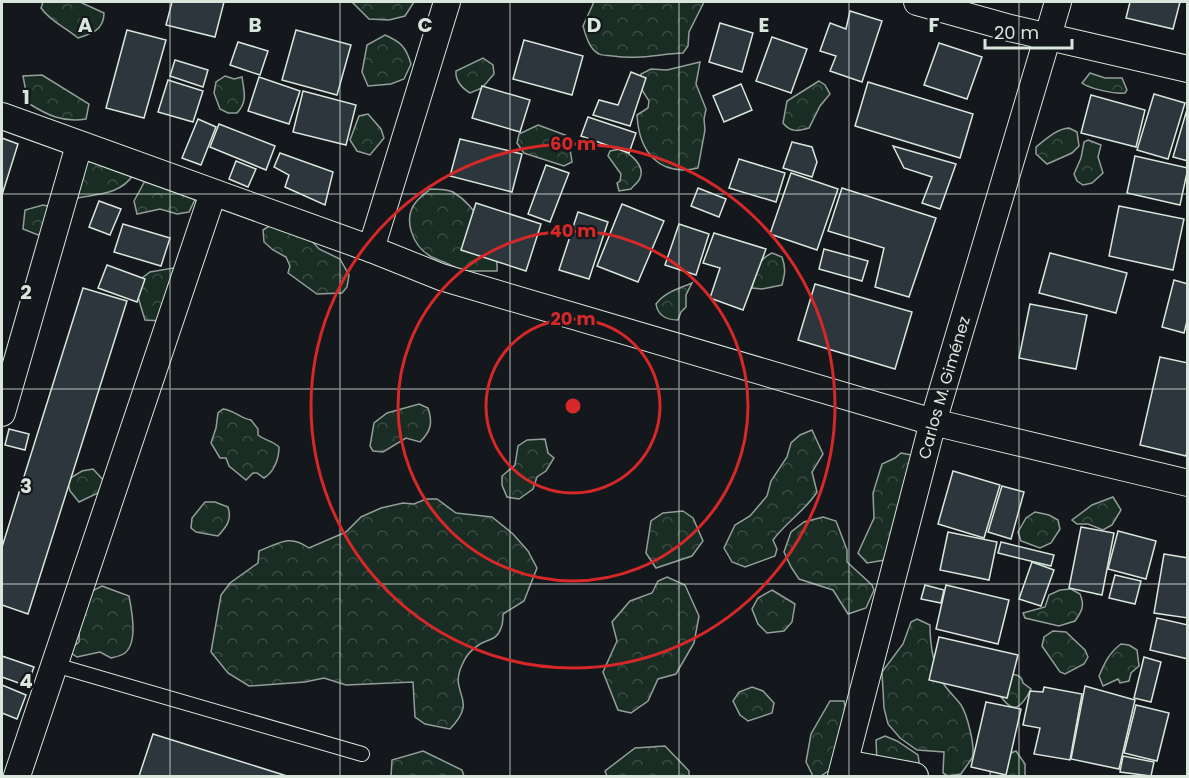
<svg xmlns="http://www.w3.org/2000/svg" width="1189" height="778" font-family="Poppins,sans-serif">
	<style>
		.forest { fill: url(#forest-crowns); stroke: #939e99; stroke-width: 1.5 }
		.building { fill: #2c363c; stroke: #d8e6dc; stroke-width: 1.5 }
		.lines { fill: none; stroke-linecap: round; stroke-linejoin: round }
		.service-casing { stroke: #d8e6dc; stroke-width: 16 }
		.minor-casing { stroke: #d8e6dc; stroke-width: 28 }
		.service { stroke: #14181c; stroke-width: 14 }
		.minor { stroke: #14181c; stroke-width: 26 }
		.grid { fill: none; stroke: #d8e6dc; stroke-width: 1.5; stroke-opacity: 0.55 }
		.ring { fill: none; stroke: #d62828; stroke-width: 3 }
		.labels { text-anchor: middle; stroke-width: 4.5; stroke-linejoin: round; paint-order: stroke }
		.street-label { font-size: 16px; fill: #d8e6dc; stroke: #14181c }
		.grid-label { font-size: 20px; text-anchor: middle; font-weight: bold; fill: #d8e6dc; stroke: #14181c; stroke-width: 4.5; stroke-linejoin: round; paint-order: stroke }
		.centre { fill: #d62828; stroke: #14181c; stroke-width: 3 }
		.ring-label { font-size: 18px; text-anchor: middle; font-weight: bold; fill: #d62828; stroke: #14181c; stroke-width: 4.5; stroke-linejoin: round; paint-order: stroke }
	</style>
	<defs>
		<pattern id="forest-crowns" width="20" height="18" patternUnits="userSpaceOnUse" patternTransform="scale(1.5)"><rect width="20" height="18" fill="#1a2d24"/><path d="M2 6a3 3 0 1 1 6 0M12 15a3 3 0 1 1 6 0" fill="none" stroke="#3b4b43"/></pattern>
	</defs>
	<rect width="100%" height="100%" fill="#14181c"/>
	<g class="forest">
		<path d="M43,2H80L104,13C104,30 91,34 78,38C65,27 51,22 41,8Z"/>
		<path d="M352,2H414L405,16L389,20L369,19Z"/>
		<path d="M594,2H704L689,32L688,46L683,53C659,54 637,60 613,56C609,55 602,56 599,54C589,49 586,36 583,26Z"/>
		<path d="M385,35C401,42 406,47 411,64L404,79L391,84L368,86L362,72L367,45Z"/>
		<path d="M483,58L493,65L494,74L482,88L470,93C462,88 455,81 456,71Z"/>
		<path d="M700,62L696,84L706,109L704,119L705,130L698,168C659,177 639,152 637,115L648,108L649,101C643,91 637,86 641,74L651,69L667,70Z"/>
		<path d="M1090,73L1105,78H1122L1127,90L1125,93C1114,94 1090,89 1082,83Z"/>
		<path d="M42,75L89,104L86,119C63,123 47,115 28,103L23,76Z"/>
		<path d="M225,76L234,79L242,77C244,92 248,101 237,113H228L220,109L214,93L216,82Z"/>
		<path d="M819,81L825,85L830,94L820,106L809,128C799,131 791,133 783,123L787,101Z"/>
		<path d="M368,114L381,129L384,138L370,155L357,151L350,140L359,116Z"/>
		<path d="M538,125L568,136L572,162L564,166L524,153L517,143L519,134Z"/>
		<path d="M1069,128L1077,132L1079,146L1072,153L1047,164L1036,154V147C1046,139 1056,129 1069,128Z"/>
		<path d="M1088,140L1101,145L1098,157L1103,173L1092,183L1083,185L1077,181L1074,174L1081,158L1084,142Z"/>
		<path d="M82,147L133,175C121,194 98,194 77,198Z"/>
		<path d="M620,149C629,153 646,165 640,178C639,182 633,186 631,189L619,191L617,183L620,181L621,174L608,156L610,151Z"/>
		<path d="M146,179L200,189L189,212L177,214L160,209L137,214L134,201Z"/>
		<path d="M430,189C437,189 447,189 453,192C476,206 499,244 497,271H460C452,263 440,262 430,256C413,246 402,219 416,202C420,197 426,193 430,189Z"/>
		<path d="M43,205L56,208V223L38,235L23,229L25,210Z"/>
		<path d="M274,223L311,240L319,249L340,259L349,275L347,287L342,293L317,294L288,273L290,266L286,257L273,250L264,242L263,230Z"/>
		<path d="M772,253L782,257C786,268 785,274 782,285L762,289L752,288C756,273 756,260 772,253Z"/>
		<path d="M173,268L182,296L162,321L145,320L134,284L150,272Z"/>
		<path d="M692,283L686,295V307L681,312L678,320C667,320 658,316 656,304C665,292 678,289 692,283Z"/>
		<path d="M419,404L428,408C433,423 431,431 420,442L406,438L383,452L373,451L370,446L374,423L387,413Z"/>
		<path d="M223,409C234,410 241,419 251,420L258,429V435C265,441 272,440 279,447C279,459 274,472 264,478L257,473H253L246,480L229,466L226,458H220L211,443L216,428L218,413Z"/>
		<path d="M812,430L823,454L812,472L817,492C805,511 786,522 773,540L777,549L775,556L745,567L732,562L724,548L735,525L750,516L767,496L771,481L787,457L791,443L800,435Z"/>
		<path d="M545,439L548,453L554,458L546,471L537,477L533,489L519,499L507,497L502,485V476L515,465L518,446L527,440Z"/>
		<path d="M901,453L922,457L885,560L867,563L858,553L874,518L873,493L882,464L895,458Z"/>
		<path d="M93,469L106,483L98,493L79,502L70,491L67,480L82,471Z"/>
		<path d="M1113,497L1121,510L1112,525L1103,530L1088,524H1077L1072,520L1092,505Z"/>
		<path d="M426,499H437L456,513L492,517L513,534L528,551L537,568L524,601L503,614C503,618 503,624 501,628C497,640 489,639 480,644C472,649 465,657 462,665C448,695 480,698 450,729L425,724L415,717L413,682L346,685L324,678L305,682L249,686L228,673L211,652L221,595L230,583L258,563L259,551C280,543 289,534 309,548L346,532L361,517L381,508L403,503L414,504Z"/>
		<path d="M205,502H215L228,507C232,520 227,526 218,536L196,532L191,528L192,518Z"/>
		<path d="M683,511L693,518L703,541L692,556L656,568L646,553L651,521L663,513Z"/>
		<path d="M1035,512L1049,515L1058,520L1060,529L1051,543L1040,548L1021,541L1018,532L1026,518Z"/>
		<path d="M823,517L836,521L847,550V562L872,585L874,590L866,608L848,614L833,590L799,579L791,567L784,552L791,532L804,522Z"/>
		<path d="M667,577L685,585L699,616L694,643L676,674L658,679L648,701L631,713L618,710L603,672L617,641L612,622L630,601L652,593L658,581Z"/>
		<path d="M102,586L129,596C132,612 138,642 125,653C121,656 115,657 111,658L100,652L77,657L68,651L79,642L80,611L88,593Z"/>
		<path d="M1071,589L1080,594C1085,606 1082,611 1075,621L1059,626L1025,618L1023,613L1045,607L1049,595L1060,590Z"/>
		<path d="M772,590L795,604L792,622L784,631L767,633L758,624L752,609L758,598Z"/>
		<path d="M917,619L930,625C930,645 933,665 943,683C948,691 955,697 961,705C967,714 976,748 972,758C969,763 964,769 961,774L948,776L943,773L944,752L917,750L900,738L888,724L884,708L882,672L903,644L911,622Z"/>
		<path d="M1053,631L1066,632L1085,650L1088,657L1084,664L1065,674L1060,672L1042,646L1044,637Z"/>
		<path d="M1121,644L1129,645L1137,650L1139,666L1131,673L1129,681L1120,683L1118,679L1103,686L1099,676C1105,662 1109,653 1121,644Z"/>
		<path d="M1008,674C1016,675 1021,674 1023,683L1031,689C1019,713 1011,713 997,691Z"/>
		<path d="M752,687L763,691L774,703L772,713L748,721L740,715L733,701L739,692Z"/>
		<path d="M830,701H844L848,719L834,767L821,776H813L806,762L811,734Z"/>
		<path d="M885,736L897,741L918,755L920,769L877,762L876,740Z"/>
		<path d="M665,746L689,771V776H607L605,771L635,748Z"/>
		<path d="M423,751L462,770L464,776H391L392,760Z"/>
		<path d="M1016,751L1025,764V776H990L991,764L996,759Z"/>
	</g>
	<g class="building">
		<path d="M172,2H224L215,37L166,25Z"/>
		<path d="M1130,2H1180L1173,29L1126,18Z"/>
		<path d="M850,11L882,21L862,82L830,71L836,56L820,51L830,23L846,29Z"/>
		<path d="M720,23L753,33L742,72L709,62Z"/>
		<path d="M127,30L166,40L144,118L106,108Z"/>
		<path d="M296,30L351,45L337,95L282,80Z"/>
		<path d="M772,37L807,49L791,93L756,81Z"/>
		<path d="M524,40L583,56L572,95L513,79Z"/>
		<path d="M238,42L268,51L260,75L230,65Z"/>
		<path d="M939,43L982,57L967,99L924,85Z"/>
		<path d="M175,60L208,70L203,87L170,76Z"/>
		<path d="M631,72L646,78L630,126L593,115L599,100L618,105Z"/>
		<path d="M259,77L300,91L289,124L248,111Z"/>
		<path d="M168,80L203,91L193,122L158,112Z"/>
		<path d="M868,82L973,114L960,158L855,126Z"/>
		<path d="M741,84L752,110L724,122L713,96Z"/>
		<path d="M482,86L530,100L520,132L472,118Z"/>
		<path d="M303,91L356,105L346,145L293,132Z"/>
		<path d="M1154,94L1185,103L1168,159L1137,150Z"/>
		<path d="M1091,95L1145,110L1136,147L1081,133Z"/>
		<path d="M1188,106V161L1173,157Z"/>
		<path d="M588,117L636,133L629,153L581,136Z"/>
		<path d="M198,119L216,127L201,165L182,158Z"/>
		<path d="M219,124L275,146L266,170L210,147Z"/>
		<path d="M2,138L18,144L2,195Z"/>
		<path d="M460,139L522,154L512,192L450,176Z"/>
		<path d="M792,142L812,147L817,162L812,177L783,168Z"/>
		<path d="M893,146L956,164L940,209L922,203L932,177L904,168Z"/>
		<path d="M280,153L333,172L325,205L285,187L289,175L274,167Z"/>
		<path d="M1135,156L1188,168L1180,205L1127,193Z"/>
		<path d="M739,159L785,173L776,202L729,188Z"/>
		<path d="M236,161L256,169L248,187L229,179Z"/>
		<path d="M546,165L569,173L550,222L528,214Z"/>
		<path d="M791,173L838,189L817,250L770,234Z"/>
		<path d="M698,188L726,199L719,217L691,206Z"/>
		<path d="M842,188L936,218L909,297L875,287L884,248L828,231Z"/>
		<path d="M99,201L121,209L110,235L89,227Z"/>
		<path d="M476,203L541,224L526,271L461,250Z"/>
		<path d="M622,204L664,221L638,282L597,266Z"/>
		<path d="M1119,206L1184,219L1173,270L1109,256Z"/>
		<path d="M578,212L608,222L589,279L559,270Z"/>
		<path d="M123,224L170,238L161,266L114,252Z"/>
		<path d="M679,224L709,234L696,275L665,265Z"/>
		<path d="M714,233L766,249L743,310L710,298L720,268L703,263Z"/>
		<path d="M824,249L868,261L862,281L819,269Z"/>
		<path d="M1050,253L1127,273L1116,313L1039,293Z"/>
		<path d="M107,265L145,279L137,302L98,288Z"/>
		<path d="M1174,280L1188,284V317L1184,333L1162,327Z"/>
		<path d="M815,284L912,312L895,369L798,340Z"/>
		<path d="M83,288L127,301L28,614L2,605V547Z"/>
		<path d="M1030,304L1087,315L1076,369L1019,358Z"/>
		<path d="M1160,357L1188,363V447L1186,456L1140,445Z"/>
		<path d="M9,429L29,434L25,450L5,445Z"/>
		<path d="M953,471L1000,485L984,538L938,524Z"/>
		<path d="M1002,486L1024,492L1011,539L988,532Z"/>
		<path d="M1081,527L1114,533L1102,595L1069,588Z"/>
		<path d="M1118,531L1156,541L1146,579L1108,569Z"/>
		<path d="M948,532L997,542L989,580L940,570Z"/>
		<path d="M1001,542L1054,555L1051,566L998,553Z"/>
		<path d="M1164,554L1188,558V618L1154,613Z"/>
		<path d="M1032,562L1054,570L1041,606L1019,599Z"/>
		<path d="M1115,575L1141,581L1135,604L1109,598Z"/>
		<path d="M925,585L944,590L941,603L921,599Z"/>
		<path d="M946,585L1009,600L998,644L936,629Z"/>
		<path d="M1157,618L1188,625V659L1150,650Z"/>
		<path d="M939,637L1018,655L1007,698L929,680Z"/>
		<path d="M2,656L34,667L27,686L2,677Z"/>
		<path d="M1144,657L1161,662L1151,702L1134,698Z"/>
		<path d="M2,685L26,695L17,719L2,713Z"/>
		<path d="M1085,686L1135,700L1119,769L1071,759Z"/>
		<path d="M1044,687L1082,694L1070,760L1034,754L1040,728L1023,725L1030,691L1043,692Z"/>
		<path d="M986,702L1021,709L1006,775L971,767Z"/>
		<path d="M1136,705L1169,713L1157,761L1124,753Z"/>
		<path d="M153,734L287,776H139Z"/>
		<path d="M1123,756L1154,762L1151,776L1120,772Z"/>
	</g>
	<g class="lines">
		<g class="service-casing">
			<path id="service" d="M55,665L362,754"/>
		</g>
		<g class="minor-casing">
			<g id="minor">
				<path d="M917,2L1010,28L1188,69"/>
				<path d="M2,116L371,249L441,277L933,422L1188,483"/>
				<path d="M371,249L447,2"/>
				<path d="M2,413L79,145"/>
				<path d="M845,763L915,776"/>
				<path d="M17,776L213,193"/>
				<path id="s1" d="M841,776L933,422L1058,2"/>
			</g>
		</g>
		<use href="#service" class="service"/>
		<use href="#minor" class="minor"/>
	</g>
	<path class="grid" d="M170,2V776M340,2V776M510,2V776M679,2V776M849,2V776M1019,2V776M2,194H1188M2,389H1188M2,584H1188"/>
	<g class="ring">
		<circle cx="573" cy="406" r="87"/>
		<circle cx="573" cy="406" r="175"/>
		<circle cx="573" cy="406" r="262"/>
	</g>
	<g class="labels">
		<g class="street-label">
			<text dy="6" stroke="none"><textPath href="#s1" startOffset="402">Carlos M. Giménez</textPath></text>
		</g>
	</g>
	<g class="grid-label">
		<text x="85" y="32">A</text>
		<text x="255" y="32">B</text>
		<text x="425" y="32">C</text>
		<text x="594" y="32">D</text>
		<text x="764" y="32">E</text>
		<text x="934" y="32">F</text>
		<text x="26" y="104">1</text>
		<text x="26" y="299">2</text>
		<text x="26" y="493">3</text>
		<text x="26" y="688">4</text>
	</g>
	<circle cx="573" cy="406" r="9" class="centre"/>
	<g class="ring-label">
		<text x="573" y="150">60 m</text>
		<text x="573" y="237">40 m</text>
		<text x="573" y="325">20 m</text>
	</g>
	<rect width="1189" height="778" fill="none" stroke="#d8e6dc" stroke-width="6"/>
	<path d="M985 39v9h87v-9" fill="none" stroke="#d8e6dc" stroke-width="3"/>
	<text x="994" y="39" font-size="18" fill="#d8e6dc" stroke="#14181c" stroke-width="4.5" paint-order="stroke">20 m</text>
</svg>
